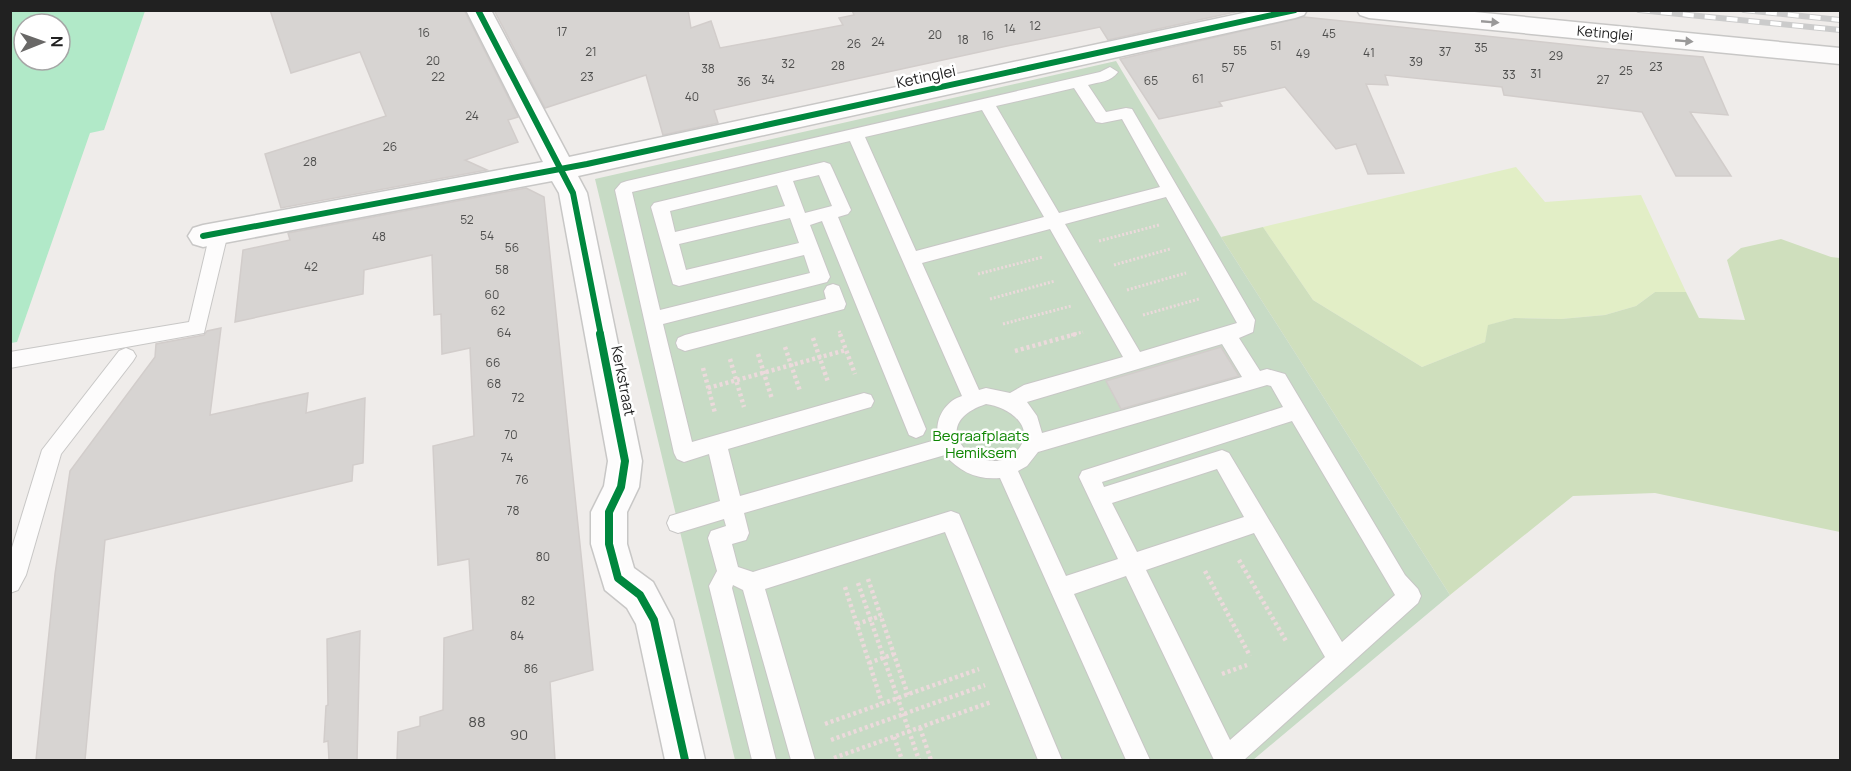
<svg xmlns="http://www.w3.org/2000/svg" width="1851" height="771" font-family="Manrope,sans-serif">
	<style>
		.grass { fill: #e2eec6 }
		.forest { fill: #cfdfbd }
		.cemetery { fill: #c7dbc5 }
		.pitch { fill: #b1e9c8; fill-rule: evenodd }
		.building { fill: #d7d4d2; stroke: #d2cdcb; stroke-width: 1.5 }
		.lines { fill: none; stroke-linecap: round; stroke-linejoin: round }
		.lane-casing { stroke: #c8c7c6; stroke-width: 2 }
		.street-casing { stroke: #c8c7c6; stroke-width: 3 }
		.path-far1 { stroke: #ecdadc; stroke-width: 3; stroke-dasharray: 2 2; stroke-linecap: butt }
		.path { stroke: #ecdadc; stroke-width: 4.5; stroke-dasharray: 3 3; stroke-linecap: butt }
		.lane { fill: #fdfcfc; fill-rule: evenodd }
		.street { fill: #fdfcfc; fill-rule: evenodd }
		.rail-casing { stroke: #cbcbcb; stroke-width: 6 }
		.rail { stroke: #fff; stroke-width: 4; stroke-dasharray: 11; stroke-linecap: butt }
		.cycleway-far1-casing { stroke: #fff; stroke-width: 9 }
		.cycleway-casing { stroke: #fff; stroke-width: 12 }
		.cycleway-far1 { stroke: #00873e; stroke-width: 6 }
		.cycleway { stroke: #00873e; stroke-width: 8 }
		.oneway { fill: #9a9999 }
		.labels { text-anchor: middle; stroke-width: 5; stroke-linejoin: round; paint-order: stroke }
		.number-label { font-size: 12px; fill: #4e4e4d }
		.far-street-label { font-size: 14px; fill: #212121; stroke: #fff }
		.street-label { font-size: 15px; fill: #212121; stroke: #fff }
		.park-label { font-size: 15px; fill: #0e8602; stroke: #fff }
		.near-number-label { font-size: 15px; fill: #4e4e4d }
	</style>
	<rect width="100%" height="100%" fill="#efecea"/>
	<path class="grass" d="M1516,167L1545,202L1641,195L1686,292H1655L1636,306L1605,315L1561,319L1514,318L1489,325L1485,342L1422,367L1313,300L1263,227Z"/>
	<path class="forest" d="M1263,227L1313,300L1422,367L1485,342L1488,325L1514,318L1561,319L1605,315L1636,306L1655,292H1686L1699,318L1745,320L1727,260L1741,248L1781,239L1831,257L1840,258V532L1655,493L1573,496L1450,595L1221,237Z"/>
	<path class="cemetery" d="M1116,61L1221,237L1450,595L1253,760H735L595,179Z"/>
	<path class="pitch" d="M11,10L145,11L104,130L90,133L17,342L11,343ZM24,24H60V60H24Z"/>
	<g class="building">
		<path d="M270,10H464L518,117L508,120L518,142L465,160L487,170L281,208L265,154L386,116L360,52L291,73Z"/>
		<path d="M494,10H688L691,28L711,21L720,48L843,25L839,18L854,15L852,10H1244L1108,40L1100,27L1007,46L714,110L718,123L663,135L646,75L545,108Z"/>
		<path d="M1304,17L1599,48L1703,57L1728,115L1690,112L1731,176H1676L1642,112L1504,95L1502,87L1385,75L1388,85L1366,84L1404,173L1368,174L1356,144L1336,149L1285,87L1219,102L1222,106L1159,119L1120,59Z"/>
		<path d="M526,188L544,197L593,670L550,682L555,760H397L398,732L420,726V717L443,710L444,638L473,630L469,559L438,565L433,446L474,436L470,348L442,354L441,314L434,315L432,255L364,270L363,294L235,322L243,250L290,240L288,233Z"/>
		<path d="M221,328L210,415L308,393L306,413L365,398L363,463L353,465L352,481L105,540L85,760H36L55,574L70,471L155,357L156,344L204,335L207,331Z"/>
		<path d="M1221,347L1239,376L1121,409L1106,381Z"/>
		<path d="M360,631L357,760H329L328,741L324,742L326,706L328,705L327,639Z"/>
	</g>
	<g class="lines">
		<g class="lane-casing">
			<g id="lane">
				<path d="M1110,67L1118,72C1111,82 1099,82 1088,85L1106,112L1126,108L1132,109L1255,320L1253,332L1239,338L1260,371L1267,369L1285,374L1405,575L1418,589L1421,596L1418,603L1244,760H1214L1126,576L1074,594L1150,760H1126L1000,478C977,480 960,472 945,455L744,513L749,533L746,540L732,544L738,567L753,572L951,511L959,514L1062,760H1038L945,532L765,589L815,760H791L743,590L733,585L732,588L776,760H752L709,586L717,571L708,538L711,531L726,526L724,519L678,533L670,530L667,523L670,516L720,501L709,454L684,462L677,459L674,453L615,190L621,183L627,181L1100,72ZM1074,88L1096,122L1102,123L1122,119L1160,187L1059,213L996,106ZM982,110L1044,217L916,251L865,137ZM850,141L962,396C945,401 933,421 939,439L740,496L728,449L864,409L871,407L874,401L871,395L864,393L692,442L663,324L827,282L830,277L810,225L822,221L909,435L916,438L923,435L926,429L838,217L848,214L851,210L832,168L830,164L824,162L654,203L651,207L673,284L679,286L804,255L810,273L660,310L632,192ZM819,175L832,206L805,213L793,181ZM777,185L785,206L675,232L670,211ZM1166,197L1237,323L1140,352L1065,224ZM790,218L799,243L686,270L679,244ZM1050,229L1123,357L1024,385L1010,393L986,388L979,390L922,263ZM1222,344L1242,377L1042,433L1037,416L1027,402ZM1267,385L1271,386L1283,407L1082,471L1079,477L1118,559L1066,576L1018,471L1027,466L1038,452ZM986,404C1005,406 1035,424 1020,447C992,488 915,428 986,404ZM1292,421L1395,595L1342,642L1229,453L1222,450L1104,487L1102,482ZM1217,469L1244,517L1137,552L1112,503ZM1254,533L1325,657L1230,740L1146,570Z"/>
				<path d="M219,226L225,228L228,233L204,333L10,368V352L189,322L210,233L213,228Z"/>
				<path d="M833,284L839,286L846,304L844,309L685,351L678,348L676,343L678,338L685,335L826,299L824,291L827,286Z"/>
				<path d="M126,348L133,351L136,356L133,361L61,454L26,575L18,590L10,593V554L42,450L119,351Z"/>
			</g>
		</g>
		<g class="street-casing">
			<g id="street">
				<path d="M466,10H491L569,157L1257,10H1307L1304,15L1295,18L578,176L587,193L642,461L639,487L627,512V544L634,568L653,582L673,620L705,760H665L636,624L627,608L605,590L591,544V512L604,486L608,461L559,193L552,181L203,247L193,244L188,236L193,228L203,225L543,162Z"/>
				<path d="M1357,10H1454L1840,48V64L1369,18L1360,15Z"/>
			</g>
		</g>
		<g class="path-far1">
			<path d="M1099,241L1159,225"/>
			<path d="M1114,265L1170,249"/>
			<path d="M978,274L1043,257"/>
			<path d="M1127,290L1186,273"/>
			<path d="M990,299L1055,281"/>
			<path d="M1143,315L1199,299"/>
			<path d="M1003,324L1071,306"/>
			<path d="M839,331L841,335"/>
			<path d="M1071,335L1083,332"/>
		</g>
		<g class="path">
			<path d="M840,334L855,374"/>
			<path d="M813,338L828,382"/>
			<path d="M785,347L800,391"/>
			<path d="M1015,351L1076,334"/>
			<path d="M758,354L772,399"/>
			<path d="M730,359L744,407"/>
			<path d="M703,368L715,413"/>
			<path d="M708,388L846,350"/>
			<path d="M1239,560L1286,641"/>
			<path d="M1205,571L1250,656"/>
			<path d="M868,579L908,695"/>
			<path d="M858,583L919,760"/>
			<path d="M845,587L882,703"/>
			<path d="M857,624L881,616"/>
			<path d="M869,663L894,654"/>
			<path d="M1222,674L1247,665"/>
			<path d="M825,724L979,669"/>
			<path d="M920,728L931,760"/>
			<path d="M894,737L902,760"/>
			<path d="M831,740L985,685"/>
			<path d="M834,758L991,702"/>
		</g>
		<use href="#lane" class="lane"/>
		<use href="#street" class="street"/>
		<g class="rail-casing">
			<g id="rail">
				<path d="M1639,10L1840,30"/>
				<path d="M1744,10L1840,20"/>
			</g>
		</g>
		<use href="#rail" class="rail"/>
		<g class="cycleway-far1-casing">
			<g id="cycleway-far1">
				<path d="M478,10L573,193L601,335"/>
				<path d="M203,236L587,164L1295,10"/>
			</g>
		</g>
		<g class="cycleway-casing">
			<path id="cycleway" d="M600,334L625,461L621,487L609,512V544L618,578L640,595L654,620L685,760"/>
		</g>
		<use href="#cycleway-far1" class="cycleway-far1"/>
		<use href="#cycleway" class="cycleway"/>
	</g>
	<defs><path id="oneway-solid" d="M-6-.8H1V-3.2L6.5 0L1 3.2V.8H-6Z" transform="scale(1.5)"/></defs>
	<g class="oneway">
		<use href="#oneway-solid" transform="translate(1490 22) rotate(5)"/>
		<use href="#oneway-solid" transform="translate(1684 41) rotate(5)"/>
	</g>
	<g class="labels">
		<g class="number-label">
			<text x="1035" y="30">12</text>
			<text x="1010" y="33">14</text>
			<text x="562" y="36">17</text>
			<text x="424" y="37">16</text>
			<text x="1329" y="38">45</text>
			<text x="935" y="39">20</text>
			<text x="988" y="40">16</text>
			<text x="963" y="44">18</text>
			<text x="878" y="46">24</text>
			<text x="854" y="48">26</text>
			<text x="1276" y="50">51</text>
			<text x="1481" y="52">35</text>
			<text x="1240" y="55">55</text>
			<text x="591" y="56">21</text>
			<text x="1445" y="56">37</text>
			<text x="1369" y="57">41</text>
			<text x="1303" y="58">49</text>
			<text x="1556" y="60">29</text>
			<text x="433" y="65">20</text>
			<text x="1416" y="66">39</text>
			<text x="788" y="68">32</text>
			<text x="838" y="70">28</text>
			<text x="1656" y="71">23</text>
			<text x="1228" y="72">57</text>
			<text x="708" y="73">38</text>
			<text x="1626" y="75">25</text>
			<text x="1536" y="78">31</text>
			<text x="1509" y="79">33</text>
			<text x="438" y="81">22</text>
			<text x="587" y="81">23</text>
			<text x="1198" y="83">61</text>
			<text x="768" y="84">34</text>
			<text x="1603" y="84">27</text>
			<text x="1151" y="85">65</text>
			<text x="744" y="86">36</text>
			<text x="692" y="101">40</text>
			<text x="472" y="120">24</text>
			<text x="390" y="151">26</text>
			<text x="310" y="166">28</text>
			<text x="467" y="224">52</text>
			<text x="487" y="240">54</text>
			<text x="379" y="241">48</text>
			<text x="512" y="252">56</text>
			<text x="311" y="271">42</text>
			<text x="502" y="274">58</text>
			<text x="492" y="299">60</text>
			<text x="498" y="315">62</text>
			<text x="504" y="337">64</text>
			<text x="493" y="367">66</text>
			<text x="494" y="388">68</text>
			<text x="518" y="402">72</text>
			<text x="511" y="439">70</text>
			<text x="507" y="462">74</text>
			<text x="522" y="484">76</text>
			<text x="513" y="515">78</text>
			<text x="543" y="561">80</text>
			<text x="528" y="605">82</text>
			<text x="517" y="640">84</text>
			<text x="531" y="673">86</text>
		</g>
		<g class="far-street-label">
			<text transform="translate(1605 33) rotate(5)" y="5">Ketinglei</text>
		</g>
		<g class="street-label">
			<text transform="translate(926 77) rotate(-12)" y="5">Ketinglei</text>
			<text transform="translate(623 381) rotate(79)" y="5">Kerkstraat</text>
		</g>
		<g class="park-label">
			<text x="981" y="441">Begraafplaats<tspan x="981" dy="17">Hemiksem</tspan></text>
		</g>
		<g class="near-number-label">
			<text x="477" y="727">88</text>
			<text x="519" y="740">90</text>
		</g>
	</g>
	<rect width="1851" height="771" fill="none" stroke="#212121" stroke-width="24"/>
	<g transform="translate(42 42) rotate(89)"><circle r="28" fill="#ffffff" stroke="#a6a6a6" stroke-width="1.5"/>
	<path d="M0-4.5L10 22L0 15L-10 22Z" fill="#696867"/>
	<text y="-9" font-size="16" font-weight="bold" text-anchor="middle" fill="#212121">N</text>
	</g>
</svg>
